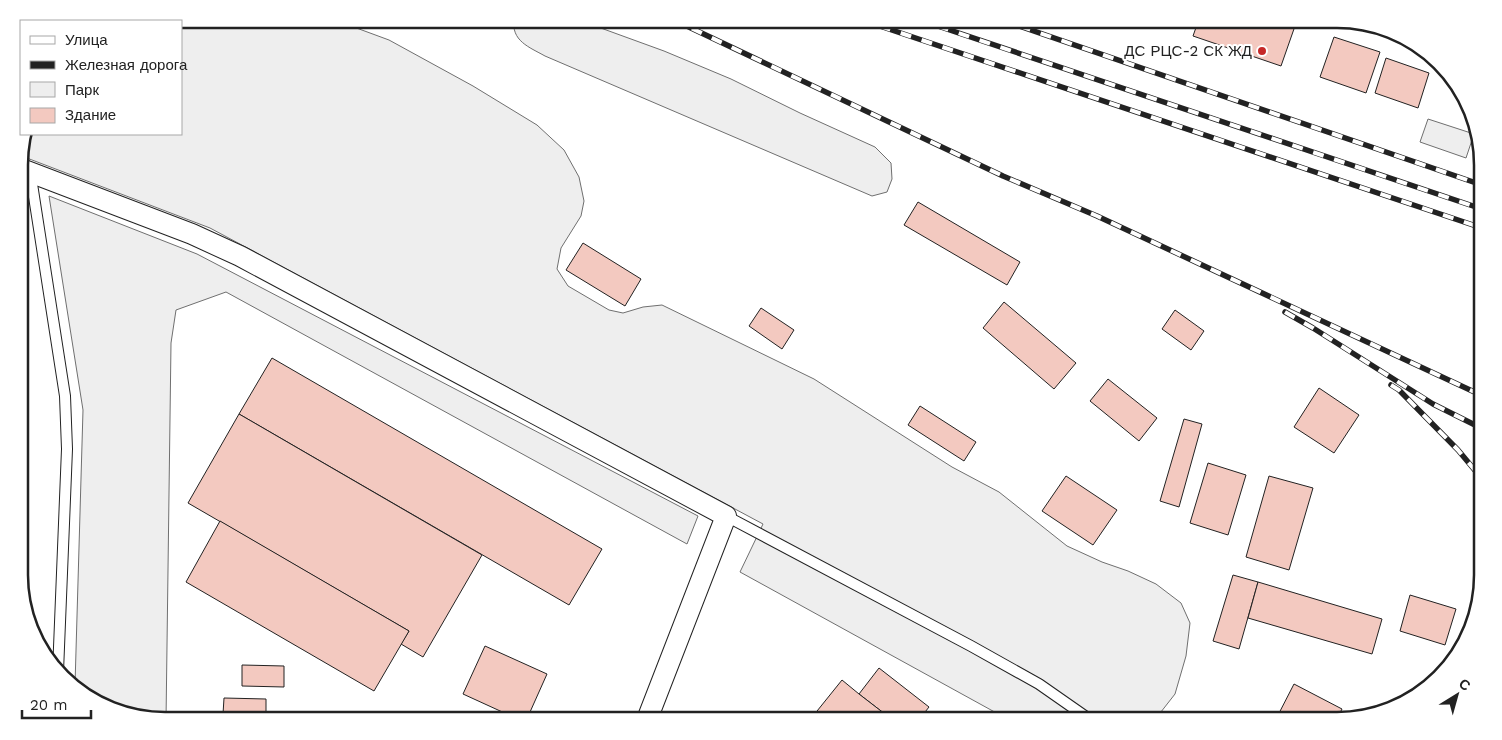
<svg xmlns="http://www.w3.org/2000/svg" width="1502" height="740" font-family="'Work Sans',sans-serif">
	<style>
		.green { fill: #eee; stroke: #6f6f6f }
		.building { fill: #f3c9c0; stroke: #222 }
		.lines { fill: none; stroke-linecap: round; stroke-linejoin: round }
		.lane-casing { stroke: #222; stroke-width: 12 }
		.street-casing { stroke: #222; stroke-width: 22 }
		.lane { stroke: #fff; stroke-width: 10 }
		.street { stroke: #fff; stroke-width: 20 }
		.rail-casing { stroke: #222; stroke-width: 5.5 }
		.rail { stroke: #fff; stroke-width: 4; stroke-dasharray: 11; stroke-linecap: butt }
		.poi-dot { fill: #c62828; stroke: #fff; stroke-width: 2 }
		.labels { text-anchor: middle; stroke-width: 4; stroke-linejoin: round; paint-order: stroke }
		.poi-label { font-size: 15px; fill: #222; stroke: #fff; text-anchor: end }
		.rim { fill: none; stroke: #222; stroke-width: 2.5 }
	</style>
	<rect width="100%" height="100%" fill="#fff"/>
	<g class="green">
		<path d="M165,19H332L389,40L473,86L537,125L564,150L579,177L584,201L581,216L561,248L557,269L568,286L609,310L623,313L643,307L662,305L814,379L952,467L999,492L1067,546L1102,562L1128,571L1156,584L1181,603L1190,623L1186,656L1175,694L1157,717L1147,721H1011L740,572L763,524L210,228L19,155L25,134H181V21H152Z"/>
		<path d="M514,19H576L664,51L731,79L800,113L875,147L891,163L892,179L887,192L872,196L545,56C529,47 511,41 514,19Z"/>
		<path d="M1428,119L1474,134L1466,158L1420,142Z"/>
		<path d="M49,196L197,254L698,516L687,544L226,292L176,310L171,343L166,721L100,706L75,685L83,410Z"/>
	</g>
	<g class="building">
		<path d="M1199,19H1274L1295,26L1281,66L1193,36Z"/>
		<path d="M1334,37L1380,52L1366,93L1320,77Z"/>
		<path d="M1386,58L1429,73L1418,108L1375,93Z"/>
		<path d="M918,202L1020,262L1007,285L904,225Z"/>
		<path d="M583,243L641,279L625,306L566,270Z"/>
		<path d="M1004,302L1076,363L1054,389L983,328Z"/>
		<path d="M761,308L794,330L782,349L749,326Z"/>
		<path d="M1175,310L1204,331L1191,350L1162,329Z"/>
		<path d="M272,358L602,549L569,605L239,414Z"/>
		<path d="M1108,379L1157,418L1139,441L1090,401Z"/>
		<path d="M1319,388L1359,415L1334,453L1294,427Z"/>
		<path d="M920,406L976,442L964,461L908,425Z"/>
		<path d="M239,414L482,555L423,657L401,644L409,631L188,503Z"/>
		<path d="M1184,419L1202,424L1179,507L1160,501Z"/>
		<path d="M1208,463L1246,475L1228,535L1190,523Z"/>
		<path d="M1066,476L1117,510L1093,545L1042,511Z"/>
		<path d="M1269,476L1313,488L1289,570L1246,557Z"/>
		<path d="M220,521L409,631L374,691L186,582Z"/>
		<path d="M1233,575L1258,582L1239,649L1213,641Z"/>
		<path d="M1258,582L1382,619L1372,654L1248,618Z"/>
		<path d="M1410,595L1456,609L1445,645L1400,631Z"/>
		<path d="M485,646L547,674L526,721H522L463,694Z"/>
		<path d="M242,665L284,666V687L242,686Z"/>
		<path d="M879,668L929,707L918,721H894L859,694Z"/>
		<path d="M842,680L859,694L894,721H809Z"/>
		<path d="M1294,684L1342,709L1336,721H1275Z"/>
		<path d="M224,698L266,699V715L223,714Z"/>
		<path d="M176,713L252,714V721H175Z"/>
	</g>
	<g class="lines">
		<g class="lane-casing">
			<g id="lane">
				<path d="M30,171L65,396L67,449L58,672"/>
				<path d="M726,516L971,646L1039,684L1092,721"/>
			</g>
		</g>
		<g class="street-casing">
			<path id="street" d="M19,168L192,234L240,256L726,516L648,717"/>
		</g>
		<use href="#lane" class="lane"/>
		<use href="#street" class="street"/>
		<g class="rail-casing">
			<g id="rail">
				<path d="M672,19L1003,176L1097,216L1483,396"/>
				<path d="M859,19L1482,228"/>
				<path d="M917,19L1482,209"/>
				<path d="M999,19L1482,185"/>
				<path d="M1285,312L1313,328L1433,404L1483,429"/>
				<path d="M1391,385L1399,390L1458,450L1483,480"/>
			</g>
		</g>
		<use href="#rail" class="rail"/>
	</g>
	<circle class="poi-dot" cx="1262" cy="51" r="5"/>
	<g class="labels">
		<g class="poi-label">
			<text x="1252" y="56">ДС РЦС-2 СК ЖД</text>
		</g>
	</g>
	<path d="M0 0H1502V740H0ZM165 28H1337A137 137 0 0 1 1474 165V575A137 137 0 0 1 1337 712H165A137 137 0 0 1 28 575V165A137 137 0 0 1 165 28Z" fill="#fff" fill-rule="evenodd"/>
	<path class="rim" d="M165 28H1337A137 137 0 0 1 1474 165V575A137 137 0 0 1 1337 712H165A137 137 0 0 1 28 575V165A137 137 0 0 1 165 28Z"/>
	<rect x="20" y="20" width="162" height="115" fill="#ffffff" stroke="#a7a7a7"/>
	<rect x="30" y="36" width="25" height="8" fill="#ffffff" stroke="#a7a7a7"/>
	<text x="65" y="45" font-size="15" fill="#222222">Улица</text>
	<rect x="30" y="61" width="25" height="8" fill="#222222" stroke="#a7a7a7"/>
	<text x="65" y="70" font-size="15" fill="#222222">Железная дорога</text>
	<rect x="30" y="82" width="25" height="15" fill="#eeeeee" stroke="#a7a7a7"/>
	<text x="65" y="95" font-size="15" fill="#222222">Парк</text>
	<rect x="30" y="108" width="25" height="15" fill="#f3c9c0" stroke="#a7a7a7"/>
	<text x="65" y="120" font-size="15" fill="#222222">Здание</text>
	<g transform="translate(1457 695) rotate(37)" stroke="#ffffff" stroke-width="4" paint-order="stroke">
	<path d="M0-4L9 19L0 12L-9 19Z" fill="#222222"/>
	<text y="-8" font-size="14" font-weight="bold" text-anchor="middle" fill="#222222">С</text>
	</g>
	<path d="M22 710v8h69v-8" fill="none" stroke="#222222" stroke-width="2.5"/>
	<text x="30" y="710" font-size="15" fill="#222222" stroke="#ffffff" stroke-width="4" paint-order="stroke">20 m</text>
</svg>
